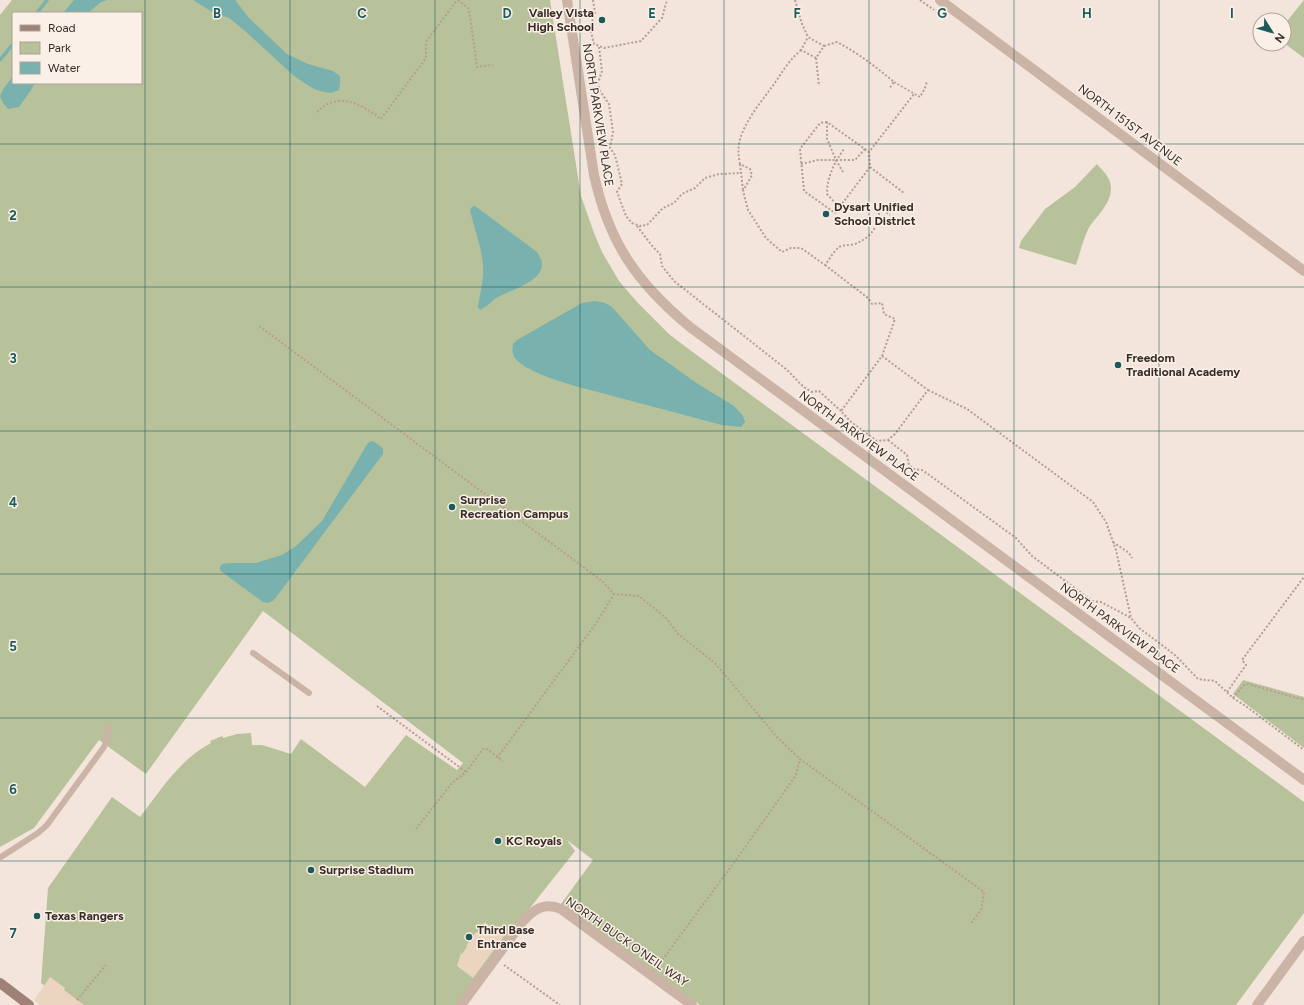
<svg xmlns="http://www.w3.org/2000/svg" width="1304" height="1005" font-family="Figtree,sans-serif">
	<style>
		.green { fill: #b8c29a; fill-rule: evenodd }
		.plaza { fill: #ebd5c1 }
		.water { fill: #78b1ae }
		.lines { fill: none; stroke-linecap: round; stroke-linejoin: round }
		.stream { stroke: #78b1ae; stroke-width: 3.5 }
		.path { stroke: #b79d90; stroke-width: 2; stroke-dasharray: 2 2; stroke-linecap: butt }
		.service { stroke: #cbb4a6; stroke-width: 6 }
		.minor { stroke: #cbb4a6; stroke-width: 10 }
		.tertiary { stroke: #cbb4a6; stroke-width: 10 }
		.secondary { stroke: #9f8277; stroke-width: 10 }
		.grid { fill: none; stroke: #1b5a59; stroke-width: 1; stroke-opacity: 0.55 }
		.poi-dot { fill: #1b5a59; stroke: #faf0e7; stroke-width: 1.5 }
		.labels { text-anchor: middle; stroke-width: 3; stroke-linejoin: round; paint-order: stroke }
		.poi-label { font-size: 12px; font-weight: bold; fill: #372b27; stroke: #faf0e7; text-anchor: start }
		.street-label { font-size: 12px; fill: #372b27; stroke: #faf0e7 }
		.grid-label { font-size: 13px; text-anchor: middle; font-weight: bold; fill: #1b5a59; stroke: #faf0e7; stroke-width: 3; stroke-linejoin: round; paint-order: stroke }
	</style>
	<rect width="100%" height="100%" fill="#f3e5db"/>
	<g class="green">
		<path d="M12,0H550L581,196L594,233L602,252L619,281L637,302L670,335L690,350L1304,802V913L1236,1005H700L561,904L593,860L567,840L575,851L526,913L456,1005H71L41,983L48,888L112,797L140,817C161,790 180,759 211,743L210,741L222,736L223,738L237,734L251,733L252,745H262L291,754L301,739L365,787L406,735L457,770L463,763L263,611L146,774L99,740L34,828L0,847V15ZM13,13H141V83H13Z"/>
		<path d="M1304,0V58L1284,43V25Z"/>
		<path d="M1097,164C1101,169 1108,175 1110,182C1115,199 1099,214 1090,226C1085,233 1079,256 1076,265L1019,248L1021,241L1045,209L1075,187Z"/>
		<path d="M1243,680L1304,697V748L1233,694Z"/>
	</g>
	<g class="plaza">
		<path d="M484,922L504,936L473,978L457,966L461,953L462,954L467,947L466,946L476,932L477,933L483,926Z"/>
		<path d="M50,977L65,988L64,990L84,1005H40L34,1000Z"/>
	</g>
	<g class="water">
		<path d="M74,0H107L101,2L88,13H63Z"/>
		<path d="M193,0H235L249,18L287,54L308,64L333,71L340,76V83L339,90L331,93L324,92L314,89L306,84L294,76L244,30L229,18L214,13Z"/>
		<path d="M13,76V83H35L31,90L19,107L8,109L3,103L0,96L4,88Z"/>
		<path d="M475,206L537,252C539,256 543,261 542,266C540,283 507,291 495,299C490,303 486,307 480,310L478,307C480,293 484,280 483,266C482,247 474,229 470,210L472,207Z"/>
		<path d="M595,301L605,303L612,307L650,350L698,384L734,406L743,416L745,422L741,427L722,425L575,386C559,381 527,372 516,359C512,355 512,349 513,344L517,340L582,303Z"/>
		<path d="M373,441L383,448V454L274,600L268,603L263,602L222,572L220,570V567L222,564L231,563H256L282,555L296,546L322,521L366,446L369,442Z"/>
	</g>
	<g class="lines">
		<g class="stream">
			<path d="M37,13L47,0"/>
			<path d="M0,60L13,44"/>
		</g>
		<g class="path">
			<path d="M458,0L469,9L477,67L493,65"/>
			<path d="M593,0L595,13L590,28L594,44L604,48L641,41L662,18L667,0"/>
			<path d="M795,0L802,24L808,37L824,46L816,58L801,50L808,37"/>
			<path d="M920,0L934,10"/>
			<path d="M824,46L837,42C858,53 876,67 894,82L889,89"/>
			<path d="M599,47L602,71L598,83L600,91L609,104L613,132L610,148L615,155L622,184L617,192L626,216L632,223L640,226L647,225L663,208L674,203L682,194L695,188L705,178L719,174L741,173"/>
			<path d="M801,50C789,60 781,74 772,87C760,103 746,120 740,139C738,148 738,155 740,164L750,169L752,175L743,191L748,210L766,238L782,252L791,248H801L825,265C829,260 834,251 839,247C845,244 852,246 857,243C874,236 878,224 880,207L890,215"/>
			<path d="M816,58L819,86"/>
			<path d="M894,82L920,97L925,88L927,81"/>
			<path d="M317,112C321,109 325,104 330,103C349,96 366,108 381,119L426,58V42L457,0"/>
			<path d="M827,122L820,123L800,149L804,191L835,213L870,167L869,152"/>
			<path d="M865,149L855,160H836L827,139V122L869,152L914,94"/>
			<path d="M836,160L843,172"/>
			<path d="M740,164L743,190"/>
			<path d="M801,164L818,160H836"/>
			<path d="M870,167L904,193"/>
			<path d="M839,207L827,194C827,177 834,163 844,149"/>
			<path d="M637,226L653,247L660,254L662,266L674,281L786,369C796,378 800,386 812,392L819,391L841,411"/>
			<path d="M825,265L868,298L872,304L882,303L884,314L895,319L882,356L841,411L851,422L877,441L888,440L895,434L928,390L882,356"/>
			<path d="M259,326L602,581L614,594L639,596L667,619L678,634L715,663L776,736L800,759"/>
			<path d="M928,390L967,409L1093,502L1106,522L1116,550L1131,618L1139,628L1162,645L1176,656L1198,679L1215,681L1233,698L1247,707L1304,750"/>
			<path d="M888,440L907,455L909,465L914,469L922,470L932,477L1016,538L1032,556L1092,601L1101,602L1131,618"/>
			<path d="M1113,542L1129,553L1132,558"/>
			<path d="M1227,692L1246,665L1242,660L1304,577"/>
			<path d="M1233,698L1244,685L1248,684L1304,700"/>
			<path d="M377,706L466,772"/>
			<path d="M497,758L597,622L614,594"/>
			<path d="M416,829L452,783L466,772L483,749H487L503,761"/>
			<path d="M660,963L741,853L796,775L800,759L984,892L981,910L971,923"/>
			<path d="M504,965L560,1005"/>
			<path d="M77,1000L106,965"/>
		</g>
		<g class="service">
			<path d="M253,653L309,693"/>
			<path d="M1,857L38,833L47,825L104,747L107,740L108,727"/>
		</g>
		<g class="minor">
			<path d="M940,0L1304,271"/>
			<path d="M461,1005L523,921C534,909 545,902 561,909L692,1005"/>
			<path d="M1257,1005L1304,941"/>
		</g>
		<path class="tertiary" d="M567,0L594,175C609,243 637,283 690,327L1304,780"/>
		<path class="secondary" d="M0,983L29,1005"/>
	</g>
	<path class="grid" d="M145,0V1005M290,0V1005M435,0V1005M580,0V1005M724,0V1005M869,0V1005M1014,0V1005M1159,0V1005M0,144H1304M0,287H1304M0,431H1304M0,574H1304M0,718H1304M0,861H1304"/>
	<g class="poi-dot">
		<circle cx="602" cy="20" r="4"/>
		<circle cx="826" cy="214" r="4"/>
		<circle cx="1118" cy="365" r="4"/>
		<circle cx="452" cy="507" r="4"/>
		<circle cx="498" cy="841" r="4"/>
		<circle cx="311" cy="870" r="4"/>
		<circle cx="37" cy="916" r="4"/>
		<circle cx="469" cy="937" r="4"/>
	</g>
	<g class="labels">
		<g class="poi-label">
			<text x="594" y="17" text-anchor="end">Valley Vista<tspan x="594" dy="14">High School</tspan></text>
			<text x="834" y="211">Dysart Unified<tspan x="834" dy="14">School District</tspan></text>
			<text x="1126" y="362">Freedom<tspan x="1126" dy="14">Traditional Academy</tspan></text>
			<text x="460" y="504">Surprise<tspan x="460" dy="14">Recreation Campus</tspan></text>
			<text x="506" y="845">KC Royals</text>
			<text x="319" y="874">Surprise Stadium</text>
			<text x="45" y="920">Texas Rangers</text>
			<text x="477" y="934">Third Base<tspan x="477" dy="14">Entrance</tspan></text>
		</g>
		<g class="street-label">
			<text transform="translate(598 115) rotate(81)" y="4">NORTH PARKVIEW PLACE</text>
			<text transform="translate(1130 125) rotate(37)" y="4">NORTH 151ST AVENUE</text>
			<text transform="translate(859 436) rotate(36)" y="4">NORTH PARKVIEW PLACE</text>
			<text transform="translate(1120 628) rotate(36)" y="4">NORTH PARKVIEW PLACE</text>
			<text transform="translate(627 942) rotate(35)" y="4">NORTH BUCK O'NEIL WAY</text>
		</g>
	</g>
	<g class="grid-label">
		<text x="217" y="18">B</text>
		<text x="362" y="18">C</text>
		<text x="507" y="18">D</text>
		<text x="652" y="18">E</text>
		<text x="797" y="18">F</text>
		<text x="942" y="18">G</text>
		<text x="1087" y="18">H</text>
		<text x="1232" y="18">I</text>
		<text x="13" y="220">2</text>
		<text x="13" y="363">3</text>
		<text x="13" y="507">4</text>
		<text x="13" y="651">5</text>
		<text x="13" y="794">6</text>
		<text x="13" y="938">7</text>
	</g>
	<rect x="12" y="12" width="130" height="72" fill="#faf0e7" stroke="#aca19a"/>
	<rect x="20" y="25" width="20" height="6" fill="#9f8277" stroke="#aca19a"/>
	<text x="48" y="32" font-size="12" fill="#372b27">Road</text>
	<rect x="20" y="42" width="20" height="12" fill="#b8c29a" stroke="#aca19a"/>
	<text x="48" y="52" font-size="12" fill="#372b27">Park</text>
	<rect x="20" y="62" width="20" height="12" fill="#78b1ae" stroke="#aca19a"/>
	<text x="48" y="72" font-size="12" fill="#372b27">Water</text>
	<g transform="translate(1272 32) rotate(127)"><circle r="19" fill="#faf0e7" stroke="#aca19a"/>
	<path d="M0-3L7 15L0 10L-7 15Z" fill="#1b5a59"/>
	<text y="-6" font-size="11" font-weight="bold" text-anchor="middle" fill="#372b27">N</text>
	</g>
</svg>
